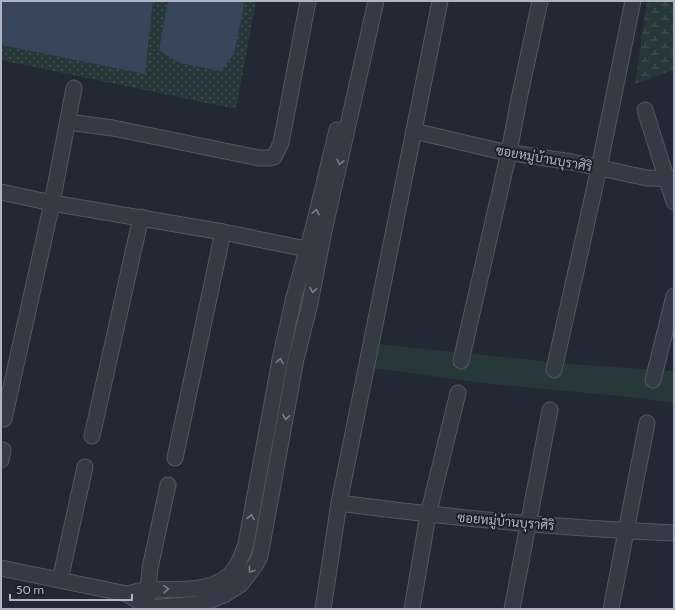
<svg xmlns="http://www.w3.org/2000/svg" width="675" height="610" font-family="Cabin,Sarabun,sans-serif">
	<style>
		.grass { fill: url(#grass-dots) }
		.wetland { fill: url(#wetland-marsh) }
		.green { fill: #273839 }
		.water { fill: #38465c }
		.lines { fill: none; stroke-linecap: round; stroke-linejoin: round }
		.street-casing { stroke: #525863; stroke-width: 17 }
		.street { stroke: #353b45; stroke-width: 15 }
		.oneway { stroke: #787e8a }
		.labels { text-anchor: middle; stroke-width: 4; stroke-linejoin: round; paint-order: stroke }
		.street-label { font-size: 13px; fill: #afb5c2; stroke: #1a2029 }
	</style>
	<defs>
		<pattern id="grass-dots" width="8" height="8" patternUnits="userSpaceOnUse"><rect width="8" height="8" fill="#273839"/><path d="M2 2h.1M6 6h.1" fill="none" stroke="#445354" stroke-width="1.8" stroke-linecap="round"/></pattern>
		<pattern id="wetland-marsh" width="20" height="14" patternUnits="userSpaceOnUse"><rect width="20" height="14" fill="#273839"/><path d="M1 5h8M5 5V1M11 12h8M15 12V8" fill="none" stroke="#445354"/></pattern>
	</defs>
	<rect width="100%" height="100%" fill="#222934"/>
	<path class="grass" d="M153,1H168L160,50L234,54L245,1H256L236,109L1,60V45L145,74Z"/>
	<path class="wetland" d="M647,1H674V70L635,84Z"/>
	<path class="green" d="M376,344L571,364L674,371V403L640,398L491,384L373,368Z"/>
	<g class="water">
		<path d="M1,1H153L145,74L1,45Z"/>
		<path d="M168,1H245L234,54L221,71L180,63L159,50Z"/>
	</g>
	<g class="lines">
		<g class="street-casing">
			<g id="street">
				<path d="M645,110L674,202"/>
				<path d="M68,122L113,128L259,158H268L274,157L281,143L308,1"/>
				<path d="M414,131L499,151L572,162L647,178L674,179"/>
				<path d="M1,192L52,203L223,232L316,251"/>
				<path d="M461,361L509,152L519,99L540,1"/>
				<path d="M554,370L599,168L633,1"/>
				<path d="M653,380L674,296"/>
				<path d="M4,419L52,203L74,88"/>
				<path d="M92,436L141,217"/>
				<path d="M175,458L223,232"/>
				<path d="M1,460L3,450"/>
				<path d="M339,503C451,518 561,528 674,533"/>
				<path d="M1,568L127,594L149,608L197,604L208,601L224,595L241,584L256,564L260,556L296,359L310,303L324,231L376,1"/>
				<path d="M60,580L85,467"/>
				<path d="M127,594C134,592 142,590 149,590C177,588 214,595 234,570C240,562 243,553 246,544L280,360L294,297L313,229L337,130"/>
				<path d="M148,598V590L150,568L168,485"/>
				<path d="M323,609L339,503L440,1"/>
				<path d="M412,609L428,515L458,393"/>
				<path d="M512,609L550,410"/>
				<path d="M611,609L647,423"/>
			</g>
		</g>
		<use href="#street" class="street"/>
	</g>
	<defs><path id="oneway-chevron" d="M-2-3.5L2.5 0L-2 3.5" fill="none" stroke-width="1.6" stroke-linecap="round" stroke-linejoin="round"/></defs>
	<g class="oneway">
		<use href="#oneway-chevron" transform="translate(340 162) rotate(103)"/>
		<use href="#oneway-chevron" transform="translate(316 212) rotate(-78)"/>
		<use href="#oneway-chevron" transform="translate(313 290) rotate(101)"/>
		<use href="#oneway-chevron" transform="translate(280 361) rotate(-79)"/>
		<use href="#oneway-chevron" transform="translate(286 417) rotate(100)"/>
		<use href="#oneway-chevron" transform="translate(251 517) rotate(-80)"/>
		<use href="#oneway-chevron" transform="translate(251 570) rotate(127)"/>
		<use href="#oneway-chevron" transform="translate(166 589) rotate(-1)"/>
	</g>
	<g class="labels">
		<g class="street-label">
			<text transform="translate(544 158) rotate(10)" y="5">ซอยหมู่บ้านบุราศิริ</text>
			<text transform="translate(506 521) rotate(5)" y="5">ซอยหมู่บ้านบุราศิริ</text>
		</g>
	</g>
	<rect width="675" height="610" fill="none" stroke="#afb5c2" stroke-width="4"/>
	<path d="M10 594v6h122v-6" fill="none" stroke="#afb5c2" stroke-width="2"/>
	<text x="16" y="594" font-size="12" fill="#afb5c2" stroke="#1a2029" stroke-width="3" paint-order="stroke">50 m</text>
</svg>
